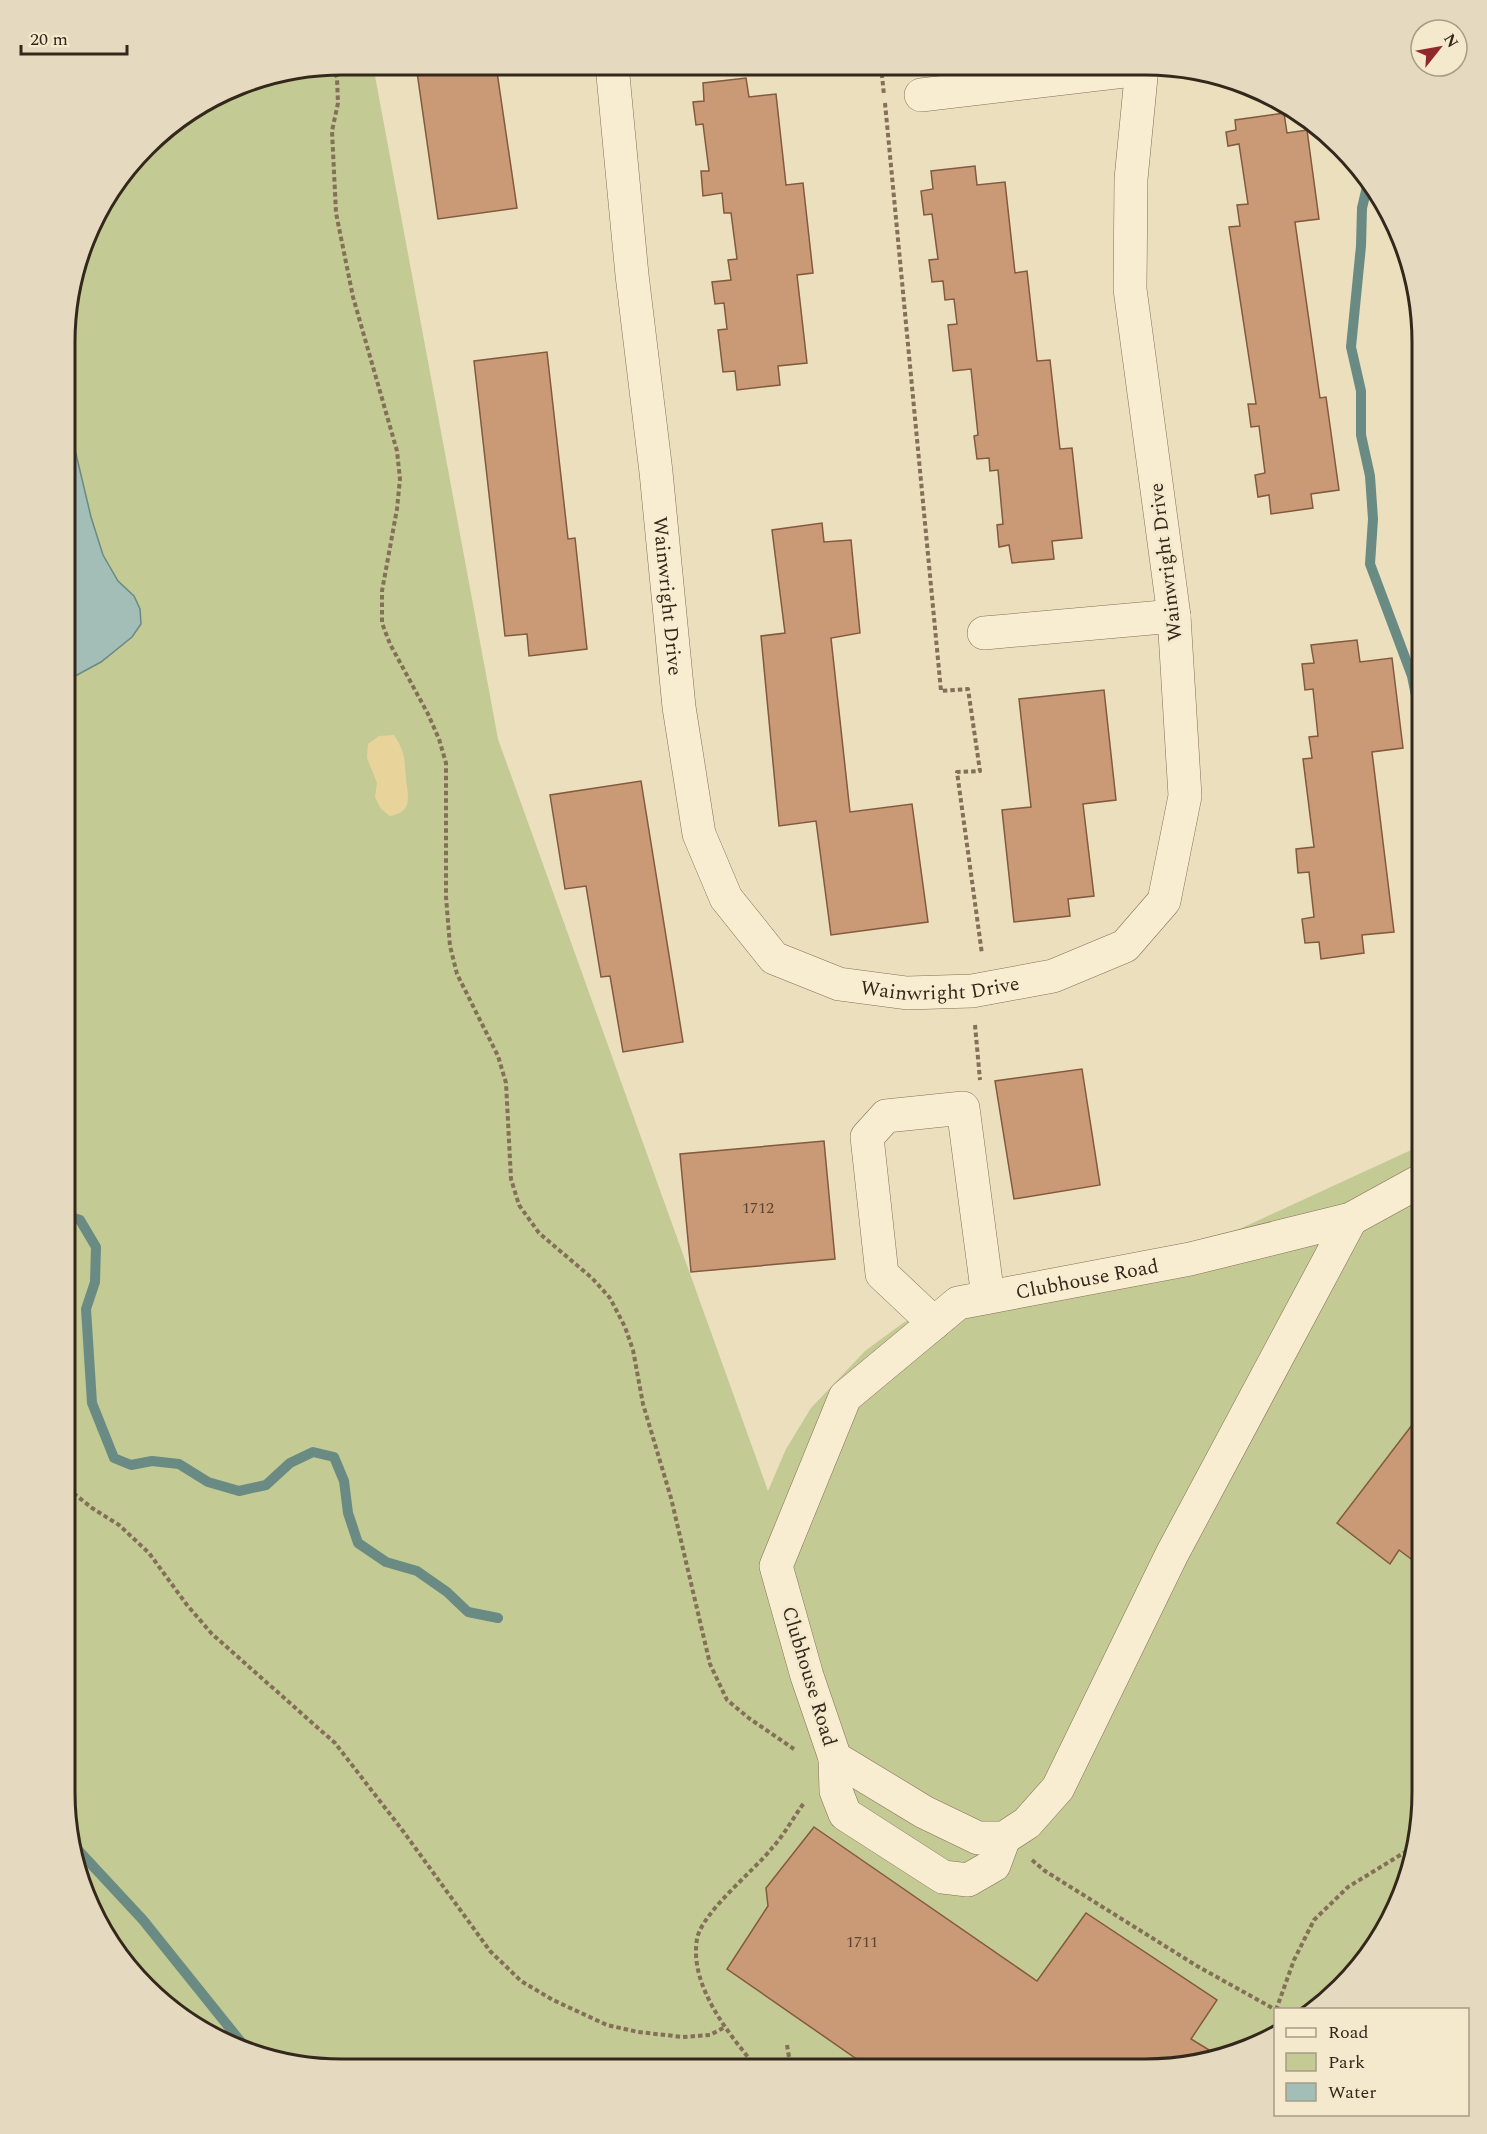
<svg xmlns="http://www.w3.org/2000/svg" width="1487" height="2134" font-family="Spectral,serif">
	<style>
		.green { fill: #c3ca93 }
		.sand { fill: #e8d49b }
		.water { fill: #a2beb6; stroke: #698b83; stroke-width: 1.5 }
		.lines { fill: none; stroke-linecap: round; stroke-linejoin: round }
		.stream { stroke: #698b83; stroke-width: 10 }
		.building { fill: #ca9975; stroke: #825a3e; stroke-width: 1.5 }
		.minor-casing { stroke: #846f58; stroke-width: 34 }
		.path { stroke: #846f58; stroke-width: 4; stroke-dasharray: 4.5 3; stroke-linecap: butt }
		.minor { stroke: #f8ecd1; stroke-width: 33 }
		.labels { text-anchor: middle; stroke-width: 5; stroke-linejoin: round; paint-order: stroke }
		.number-label { font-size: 16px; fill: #5a4432 }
		.street-label { font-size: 20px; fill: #34281c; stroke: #f4e9cd }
		.rim { fill: none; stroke: #34281c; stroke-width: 3 }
	</style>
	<rect width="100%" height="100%" fill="#ecdfbe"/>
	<path class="green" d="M342,65H373L498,739L768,1491L786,1449L811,1408L865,1351L903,1323L945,1302L1218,1239L1422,1145V1810L1408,1881L1375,1946L1328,2001L1314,2009L1276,2010L1275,2035L1267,2041L1214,2053L1191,2039L1216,2000L1087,1913L1037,1981L814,1827L766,1887L768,1906L871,2069L306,2067L236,2048L174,2012L93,1914L65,1792L67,306L102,204L159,133L253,79Z"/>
	<path class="sand" d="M394,735C406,753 404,759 406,779C408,797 413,812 390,816L381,809L375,797L377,783L367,758L368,744L379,736Z"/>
	<path class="water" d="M67,416L91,517L103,555L118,581L134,596L140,609L141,624L132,637L101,662L66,681Z"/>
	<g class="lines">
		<g class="stream">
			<path d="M1367,187L1362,208L1361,246L1351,347L1361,391V435L1370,476L1373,519L1370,564L1412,676L1422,725"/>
			<path d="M1422,819L1420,815L1422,791"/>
			<path d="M65,1215L80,1220L96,1247L95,1282L86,1309L92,1403L114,1458L131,1465L152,1461L179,1464L208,1482L239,1491L266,1485L290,1463L313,1452L334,1457L344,1481L348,1513L358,1543L386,1562L417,1571L447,1592L468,1612L498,1618"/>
			<path d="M78,1850L143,1920L249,2052"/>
		</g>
	</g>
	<g class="building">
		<path d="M416,65H496L517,208L438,219Z"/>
		<path d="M746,78L749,97L776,94L786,185L803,183L813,273L797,275L807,363L778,366L780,385L737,390L735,371L723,372L718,330L727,329L724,303L715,304L712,282L731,280L728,260L737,259L731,213H724L722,193L703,196L701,171H709L703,124L696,125L693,102L704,101L703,83Z"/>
		<path d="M1284,113L1287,133L1307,130L1319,219L1295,222L1320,398L1326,397L1339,490L1311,494L1313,508L1271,514L1269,495L1258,497L1255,475L1265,473L1259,426L1251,427L1248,404H1256L1229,227L1240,226L1237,205L1248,204L1239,144L1228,146L1226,132L1236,130L1235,120Z"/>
		<path d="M975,166L977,185L1005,182L1015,273L1027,271L1037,361L1050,360L1060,449L1072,448L1082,538L1052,541L1054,559L1012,563L1009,545L999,547L997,525L1003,524L998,470L990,471L989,458L977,459L974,436L978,435L971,369L953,371L948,325L957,324L954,299L945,300L943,281L932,282L929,260L938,259L932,214L924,215L921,191L933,189L931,171Z"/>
		<path d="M547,352L568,539L575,538L587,649L529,656L527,634L505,636L474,361Z"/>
		<path d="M822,523L824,542L851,540L860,633L831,638L850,812L912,804L928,922L831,935L816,821L779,826L761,636L785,633L772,530Z"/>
		<path d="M1357,640L1360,662L1392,658L1403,748L1372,752L1394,932L1362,935L1364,953L1321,959L1319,942L1305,943L1302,919L1314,917L1309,872L1298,873L1296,849L1314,847L1303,759L1312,758L1309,737L1318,736L1313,689L1305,690L1302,664L1314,663L1311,645Z"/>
		<path d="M1104,690L1116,800L1083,804L1094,896L1068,899L1070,916L1014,922L1002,810L1031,807L1019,699Z"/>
		<path d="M641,781L683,1042L623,1052L610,976L601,977L586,886L565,889L550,795Z"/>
		<path d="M1082,1069L1100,1185L1014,1199L995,1081Z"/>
		<path d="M824,1141L835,1259L691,1272L680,1154Z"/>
		<path d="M1422,1412V1567L1399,1550L1390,1564L1337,1523Z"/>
		<path d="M814,1827L1037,1981L1086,1913L1217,2000L1191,2039L1214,2053L1145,2069H871L727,1969L768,1906L766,1888Z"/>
	</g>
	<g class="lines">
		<g class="minor-casing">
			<g id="minor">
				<path id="s1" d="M612,65L632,275L656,472L679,707L699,834L726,898L774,958L839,984L907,993L972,991L1053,976L1125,946L1164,901L1185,796L1174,616L1130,289L1131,179L1142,67"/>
				<path d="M921,95L1141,69"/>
				<path d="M984,633L1174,616"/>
				<path id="s2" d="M1351,1219L1172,1554L1058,1788L1027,1823L1004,1838H978L924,1812L835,1758L807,1676L776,1566L845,1397L958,1303L1190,1259L1351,1219L1422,1180"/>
				<path d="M934,1323L882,1274L867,1137L886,1116L963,1108L988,1297"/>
				<path d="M835,1758L836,1791L845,1814L943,1877L968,1880L994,1865L1004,1838"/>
			</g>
		</g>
		<g class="path">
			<path d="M333,66L337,78L338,103L332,131L336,213L353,297L397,451L400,479L397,509L382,591V623L390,644L428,714L439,739L446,763V897L450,946L457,974L498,1056L506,1083L511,1179L519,1205L539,1233L592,1278L610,1298L625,1327L633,1350L643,1404L671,1498L710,1664L727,1700L750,1719L794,1749"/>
			<path d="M881,66L884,95"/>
			<path d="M885,103L941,691L968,689L980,771L957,772L982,954"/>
			<path d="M975,1025L980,1080"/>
			<path d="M65,1481L72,1492L92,1508L119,1525L149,1553L187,1605L212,1634L335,1743L403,1831L490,1951L521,1981L553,2000L607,2025L638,2032L683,2037L710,2035L725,2027"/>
			<path d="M1032,1860L1045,1871L1197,1966L1276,2010"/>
			<path d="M1276,2010L1294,1960L1314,1920L1348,1887L1415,1846"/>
			<path d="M787,2045L791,2069"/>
			<path d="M757,2068C729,2034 689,1986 697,1939C702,1912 754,1871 772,1848C784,1835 793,1818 804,1803"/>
		</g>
		<use href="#minor" class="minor"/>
	</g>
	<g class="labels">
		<g class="number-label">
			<text x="758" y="1213">1712</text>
			<text x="862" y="1947">1711</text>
		</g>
		<g class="street-label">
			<text transform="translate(1165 562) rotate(-97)" y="7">Wainwright Drive</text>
			<text dy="7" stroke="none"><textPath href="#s1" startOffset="534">Wainwright Drive</textPath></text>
			<text dy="7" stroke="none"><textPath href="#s1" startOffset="1092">Wainwright Drive</textPath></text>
			<text dy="7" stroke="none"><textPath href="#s2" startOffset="1566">Clubhouse Road</textPath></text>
			<text transform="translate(810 1676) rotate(73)" y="7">Clubhouse Road</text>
		</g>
	</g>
	<path d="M0 0H1487V2134H0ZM342 75H1145A267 267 0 0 1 1412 342V1792A267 267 0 0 1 1145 2059H342A267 267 0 0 1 75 1792V342A267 267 0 0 1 342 75Z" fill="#e5dabf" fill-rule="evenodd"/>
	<path class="rim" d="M342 75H1145A267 267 0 0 1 1412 342V1792A267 267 0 0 1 1145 2059H342A267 267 0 0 1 75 1792V342A267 267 0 0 1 342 75Z"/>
	<rect x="1274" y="2008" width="195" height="108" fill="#f4e9cd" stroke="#a79c86" stroke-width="1.5"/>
	<rect x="1286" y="2028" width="30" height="9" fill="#f8ecd1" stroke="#a79c86" stroke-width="1.5"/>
	<text x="1328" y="2038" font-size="18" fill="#34281c">Road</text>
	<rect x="1286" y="2053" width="30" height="18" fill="#c3ca93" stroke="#a79c86" stroke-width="1.5"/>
	<text x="1328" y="2068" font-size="18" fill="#34281c">Park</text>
	<rect x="1286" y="2083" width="30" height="18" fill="#a2beb6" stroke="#a79c86" stroke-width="1.5"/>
	<text x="1328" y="2098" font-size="18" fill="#34281c">Water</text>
	<g transform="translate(1439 48) rotate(59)"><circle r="28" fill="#f4e9cd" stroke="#a79c86" stroke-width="1.5"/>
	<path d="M0-4.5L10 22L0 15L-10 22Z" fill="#912929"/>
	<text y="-9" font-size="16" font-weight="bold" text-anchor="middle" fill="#34281c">N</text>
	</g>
	<path d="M21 45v9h106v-9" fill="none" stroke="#34281c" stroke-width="3"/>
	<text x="30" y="45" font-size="18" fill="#34281c" stroke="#f4e9cd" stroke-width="4.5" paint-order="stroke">20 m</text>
</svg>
